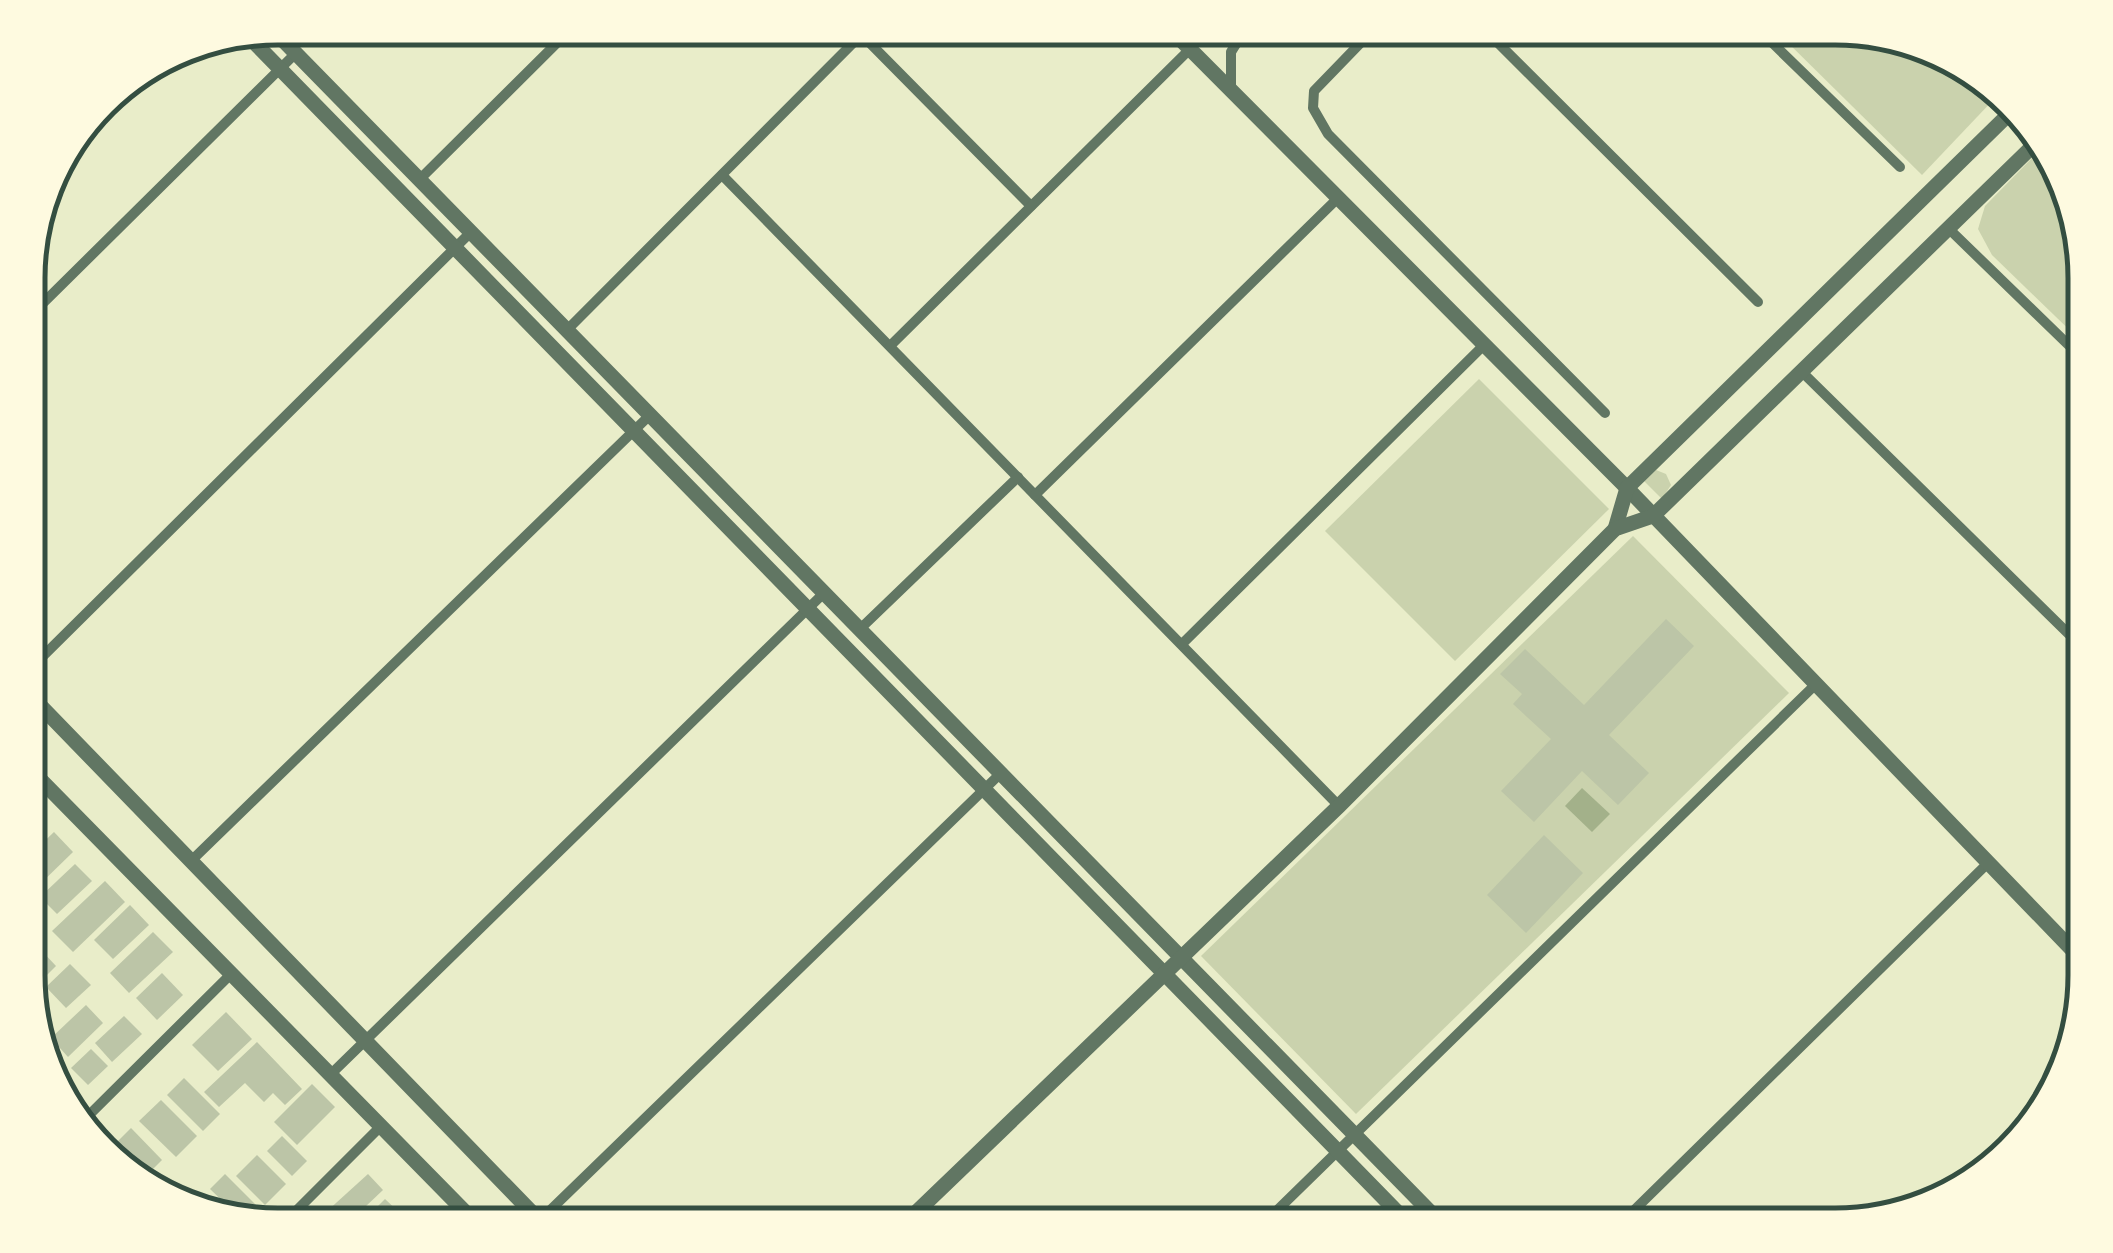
<svg xmlns="http://www.w3.org/2000/svg" width="2113" height="1253" font-family="'Work Sans',sans-serif">
	<style>
		.green { fill: #cad2ad }
		.water { fill: #a3b18a }
		.building { fill: #bcc5a7 }
		.lines { fill: none; stroke-linecap: round; stroke-linejoin: round }
		.minor { stroke: #617663; stroke-width: 10 }
		.tertiary { stroke: #617663; stroke-width: 15 }
		.rim { fill: none; stroke: #344e41; stroke-width: 5 }
	</style>
	<rect width="100%" height="100%" fill="#e9edc9"/>
	<g class="green">
		<path d="M1773,28H1836L1961,61L1996,97L1922,175Z"/>
		<path d="M2048,148L2085,261V345L1992,255L1978,229L1985,206L2040,150Z"/>
		<path d="M1479,379L1609,509L1455,661L1325,531Z"/>
		<path d="M1656,470L1666,474L1671,485L1662,499L1642,479Z"/>
		<path d="M1633,536L1789,693L1356,1114L1201,956Z"/>
	</g>
	<path class="water" d="M1582,788L1610,814L1592,832L1565,806Z"/>
	<g class="building">
		<path d="M1666,619L1694,646L1609,735L1649,773L1618,805L1582,771L1534,822L1501,791L1551,739L1513,704L1522,694L1500,674L1525,649L1584,705Z"/>
		<path d="M30,811L45,826L30,841Z"/>
		<path d="M54,832L73,852L36,888L30,882V855Z"/>
		<path d="M1544,835L1583,873L1526,933L1487,895Z"/>
		<path d="M75,864L92,881L57,914L40,897Z"/>
		<path d="M105,881L125,902L73,952L52,931Z"/>
		<path d="M130,905L149,925L113,959L94,940Z"/>
		<path d="M153,932L173,952L129,993L110,973Z"/>
		<path d="M40,949L56,966L30,992V959Z"/>
		<path d="M70,964L91,985L66,1008L46,987Z"/>
		<path d="M162,973L183,995L157,1020L136,998Z"/>
		<path d="M86,1005L103,1023L68,1057L51,1038Z"/>
		<path d="M226,1012L252,1039L218,1071L192,1045Z"/>
		<path d="M124,1016L142,1034L112,1062L95,1043Z"/>
		<path d="M257,1042L302,1089L285,1105L273,1093L264,1102L245,1083L219,1107L204,1092Z"/>
		<path d="M91,1049L108,1066L88,1085L71,1068Z"/>
		<path d="M184,1078L220,1114L203,1131L167,1095Z"/>
		<path d="M312,1084L335,1107L297,1145L274,1122Z"/>
		<path d="M161,1100L197,1136L176,1157L139,1121Z"/>
		<path d="M131,1128L162,1160L146,1176L114,1145Z"/>
		<path d="M282,1136L307,1161L292,1176L267,1151Z"/>
		<path d="M257,1155L286,1184L265,1205L236,1176Z"/>
		<path d="M225,1174L263,1212L256,1220L236,1214L210,1189Z"/>
		<path d="M368,1174L383,1190L346,1225H337L325,1213Z"/>
		<path d="M385,1199L401,1214L389,1225H382L370,1214Z"/>
	</g>
	<g class="lines">
		<g class="minor">
			<path d="M855,28L1031,206"/>
			<path d="M1375,28L1314,91L1313,108L1328,134L1605,413"/>
			<path d="M1483,28L1758,302"/>
			<path d="M1757,28L1900,167"/>
			<path d="M1231,90V52L1246,28"/>
			<path d="M722,175L1339,806"/>
			<path d="M420,179L572,28"/>
			<path d="M1948,228L2085,361"/>
			<path d="M30,316L296,53"/>
			<path d="M567,330L862,34"/>
			<path d="M890,346L1190,49"/>
			<path d="M1800,370L2085,650"/>
			<path d="M1035,495L1338,198"/>
			<path d="M860,629L1018,477"/>
			<path d="M1182,644L1484,345"/>
			<path d="M30,669L471,232"/>
			<path d="M191,861L650,415"/>
			<path d="M330,1075L824,593"/>
			<path d="M80,1124L232,973"/>
			<path d="M539,1221L1001,773"/>
			<path d="M282,1225L381,1126"/>
			<path d="M1262,1225L1816,684"/>
			<path d="M1619,1225L1988,863"/>
		</g>
		<g class="tertiary">
			<path d="M1169,28L1627,488L2085,963"/>
			<path d="M272,29L1443,1225"/>
			<path d="M246,34L1410,1225"/>
			<path d="M1615,529L1627,488L2011,112"/>
			<path d="M30,695L544,1225"/>
			<path d="M30,769L478,1225"/>
			<path d="M903,1225L1339,806L1615,529L1653,516L2039,140"/>
		</g>
	</g>
	<path d="M0 0H2113V1253H0ZM278 45H1835A233 233 0 0 1 2068 278V975A233 233 0 0 1 1835 1208H278A233 233 0 0 1 45 975V278A233 233 0 0 1 278 45Z" fill="#fefae0" fill-rule="evenodd"/>
	<path class="rim" d="M278 45H1835A233 233 0 0 1 2068 278V975A233 233 0 0 1 1835 1208H278A233 233 0 0 1 45 975V278A233 233 0 0 1 278 45Z"/>
</svg>
